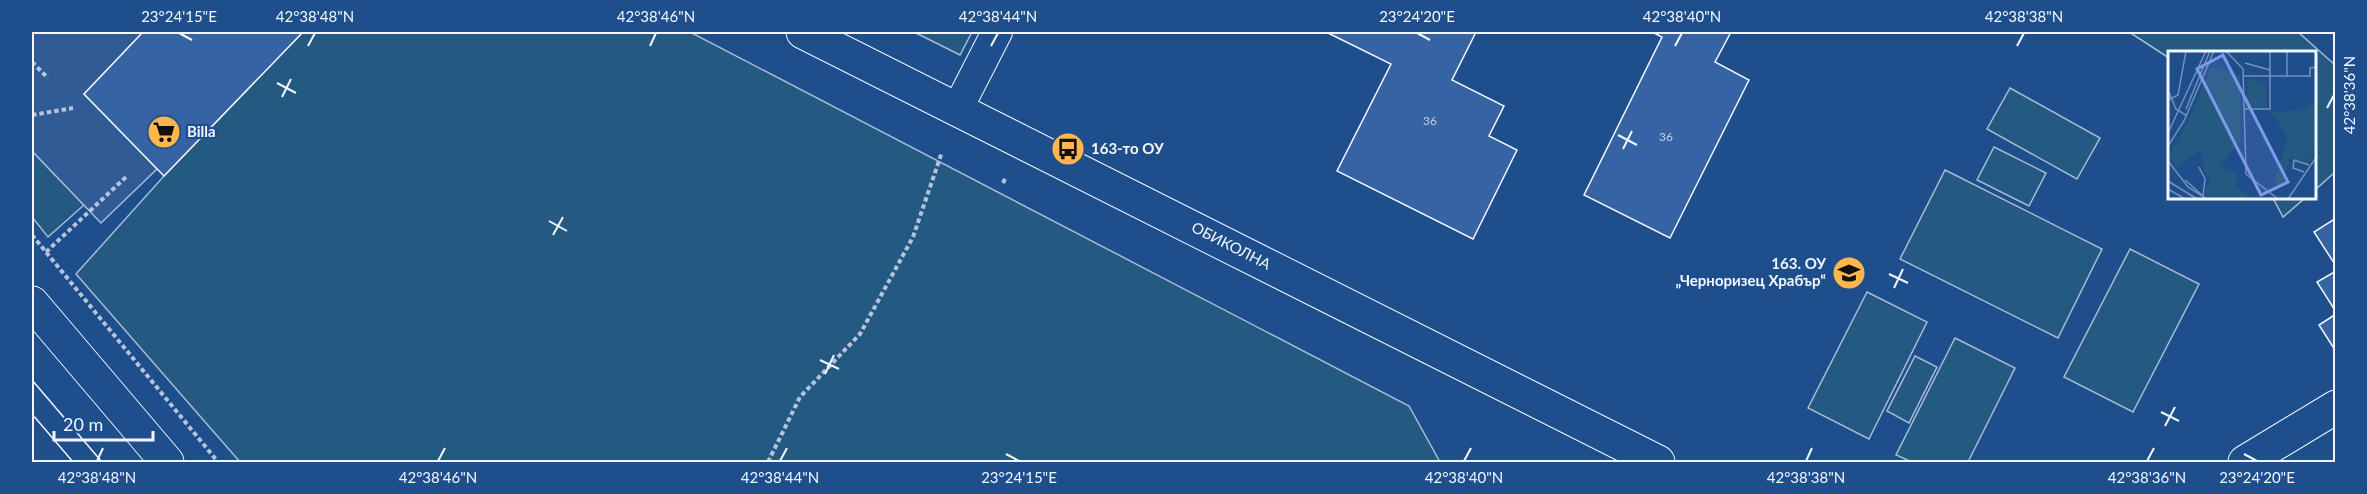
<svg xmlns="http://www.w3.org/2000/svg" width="2367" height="494" font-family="Lato,sans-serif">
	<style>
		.green { fill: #245a82; stroke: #a8bbd7; stroke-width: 1.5 }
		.parking { fill: #305b95; stroke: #a8bbd7; stroke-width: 1.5 }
		.building { fill: #3563a3; stroke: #f2f6ff; stroke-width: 1.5 }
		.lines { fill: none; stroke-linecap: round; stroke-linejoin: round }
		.street-casing { stroke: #f2f6ff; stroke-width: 32 }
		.secondary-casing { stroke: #f2f6ff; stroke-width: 35 }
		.path { stroke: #b3c4dc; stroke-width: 4; stroke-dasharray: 4.5 3; stroke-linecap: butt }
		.street { stroke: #1f4e8c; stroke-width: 30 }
		.secondary { stroke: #1f4e8c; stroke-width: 33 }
		.tram { stroke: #f2f6ff; stroke-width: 1.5 }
		.ticks { fill: none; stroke: #f2f6ff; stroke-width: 2 }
		.labels { text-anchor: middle; stroke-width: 4.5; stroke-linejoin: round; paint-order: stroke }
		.number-label { font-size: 12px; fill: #c3d1e8 }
		.poi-label { font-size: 15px; font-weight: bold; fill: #f2f6ff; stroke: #1f4e8c; text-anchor: start }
		.street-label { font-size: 15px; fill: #f2f6ff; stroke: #1f4e8c }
		.inset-road { fill: none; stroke: #7391ba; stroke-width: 1.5 }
		.view { fill: #7d9aea; fill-opacity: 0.15; stroke: #7d9aea; stroke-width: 3 }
		.inset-edge { fill: none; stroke: #f2f6ff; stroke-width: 3 }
		.neatline { fill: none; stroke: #f2f6ff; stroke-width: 2 }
		.ticks-label { font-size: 15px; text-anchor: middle; fill: #f2f6ff }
	</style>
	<rect width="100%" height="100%" fill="#1f4e8c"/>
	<g class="green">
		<path d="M303,32H690L1409,406L1440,462H240L76,274L164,176Z"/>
		<path d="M914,32H972L960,55Z"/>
		<path d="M2129,32H2298L2335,65V172L2315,190L2314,52H2169V58Z"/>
		<path d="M2010,88L2100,138L2077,179L1987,129Z"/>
		<path d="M1994,147L2046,173L2029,206L1977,180Z"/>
		<path d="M32,151L84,205L48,237L32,217Z"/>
		<path d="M1945,170L2102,249L2058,338L1900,259Z"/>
		<path d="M2273,198H2305L2283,217Z"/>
		<path d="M2130,249L2199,284L2133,412L2064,377Z"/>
		<path d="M1867,292L1927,322L1869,439L1808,408Z"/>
		<path d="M1955,338L2015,368L1968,462H1912L1896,455Z"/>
		<path d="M1915,356L1937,367L1909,423L1887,411Z"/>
	</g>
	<path class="parking" d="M32,32H143L84,94L157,169L101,223L32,151Z"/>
	<g class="building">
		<path d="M143,32H303L164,176L84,94Z"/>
		<path d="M1326,32H1476L1452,80L1504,106L1489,136L1517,150L1473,239L1337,171L1391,64Z"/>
		<path d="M1652,32H1731L1715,62L1749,80L1670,238L1584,195L1662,37Z"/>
		<path d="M2336,218V266L2314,232Z"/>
		<path d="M2336,271V312L2317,282Z"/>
		<path d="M2336,314V349L2335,350L2319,325Z"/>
	</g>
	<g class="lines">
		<g class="street-casing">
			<path id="street" d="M958,108L997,32"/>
		</g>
		<g class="secondary-casing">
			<g id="secondary">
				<path d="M803,32L1658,462"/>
				<path d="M32,303L167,462"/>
				<path d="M2245,462L2336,407"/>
			</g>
		</g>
		<g class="path">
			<path d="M32,62L48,78"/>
			<path d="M32,115L73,108"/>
			<path d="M1003,183L1006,177"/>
			<path d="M32,235L218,462"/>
			<path d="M46,252L126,177"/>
			<path d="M768,462L800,397L860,334L913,237L942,152"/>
		</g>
		<use href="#street" class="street"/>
		<use href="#secondary" class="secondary"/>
		<g class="tram">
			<path d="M32,380L102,462"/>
			<path d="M32,414L73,462"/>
		</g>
	</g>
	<path class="ticks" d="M179,33L192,40M1417,33L1430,40M308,46L315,33M650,46L656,33M991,46L998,33M1675,46L1682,33M2017,46L2024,33M277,83L296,93M282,97L291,79M2327,108L2334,95M1618,135L1637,145M1623,149L1632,131M549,221L567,231M553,235L563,217M1889,274L1908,283M1894,288L1903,269M820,360L839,369M825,374L834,355M2161,412L2179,421M2165,426L2175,407M1006,454L1019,461M2244,454L2257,461M97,461L103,448M438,461L445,448M780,461L787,448M1464,461L1471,448M1806,461L1812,448M2147,461L2154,448"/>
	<defs>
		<g id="supermarket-disc" transform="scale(1.725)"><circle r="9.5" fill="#ffb74d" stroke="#1f4e8c"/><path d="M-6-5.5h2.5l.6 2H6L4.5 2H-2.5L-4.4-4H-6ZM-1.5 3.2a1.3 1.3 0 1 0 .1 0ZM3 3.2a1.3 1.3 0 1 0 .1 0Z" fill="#111"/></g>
		<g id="bus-disc" transform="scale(1.725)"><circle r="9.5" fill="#ffb74d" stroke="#1f4e8c"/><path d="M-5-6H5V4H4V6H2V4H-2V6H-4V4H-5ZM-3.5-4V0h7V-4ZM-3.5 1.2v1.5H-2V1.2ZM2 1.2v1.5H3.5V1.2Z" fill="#111"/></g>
		<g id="school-disc" transform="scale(1.725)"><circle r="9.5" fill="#ffb74d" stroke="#1f4e8c"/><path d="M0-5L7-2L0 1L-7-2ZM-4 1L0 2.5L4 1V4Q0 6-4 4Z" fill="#111"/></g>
	</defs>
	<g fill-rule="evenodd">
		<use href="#supermarket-disc" x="164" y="132"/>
		<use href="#bus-disc" x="1068" y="149"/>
		<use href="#school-disc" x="1849" y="273"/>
	</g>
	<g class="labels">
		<g class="number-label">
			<text x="1430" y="125">36</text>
			<text x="1666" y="141">36</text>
		</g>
		<g class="poi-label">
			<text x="187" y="137">Billa</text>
			<text x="1091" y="154">163-то ОУ</text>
			<text x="1826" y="269" text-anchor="end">163. ОУ<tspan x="1826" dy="17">„Черноризец Храбър“</tspan></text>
		</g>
		<g class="street-label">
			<text transform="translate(1231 246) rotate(27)" y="5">ОБИКОЛНА</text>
		</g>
	</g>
	<g transform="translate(2168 51)">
		<rect width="148" height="148" fill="#1f4e8c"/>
		<path d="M43,16L72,24V91L51,115L68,121L69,135L80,144L78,148H44L37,143L42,126L37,125L33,99L8,117L0,106L20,71ZM80,27L98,34L99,57H78ZM148,51L145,103L139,113L122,106L114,136L106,132L120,85L103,61L131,59Z" fill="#245a82"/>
		<path class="inset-road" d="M58,0L75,18L78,123L110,148M77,12L102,19M75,25H142V17L149,16M119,25V0M0,39L8,58L19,65M0,49L10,44L18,0M18,58L42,0M76,58H102V0M0,82L38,0M0,95L16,70L46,0M0,110L20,136L39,148M31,116L37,128L35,145M136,121L125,117L126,109L141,114M17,129L34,144M0,130L29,148M0,138L17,148M120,148L149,105"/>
		<path class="view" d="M55,4L120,131L93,144L29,18Z"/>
		<rect width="148" height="148" class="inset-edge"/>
	</g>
	<rect width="2367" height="494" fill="none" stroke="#1f4e8c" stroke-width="66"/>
	<path d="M54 431v9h99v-9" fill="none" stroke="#f2f6ff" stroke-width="3"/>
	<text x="63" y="431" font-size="18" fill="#f2f6ff" stroke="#1f4e8c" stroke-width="4.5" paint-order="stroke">20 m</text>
	<rect x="33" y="33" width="2301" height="428" class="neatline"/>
	<g class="ticks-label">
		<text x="179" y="22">23°24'15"E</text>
		<text x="315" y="22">42°38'48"N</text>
		<text x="656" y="22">42°38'46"N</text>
		<text x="998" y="22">42°38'44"N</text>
		<text x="1417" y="22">23°24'20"E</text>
		<text x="1682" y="22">42°38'40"N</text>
		<text x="2024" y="22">42°38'38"N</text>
		<text transform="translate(2350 95) rotate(-90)" y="5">42°38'36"N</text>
		<text x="97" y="483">42°38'48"N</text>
		<text x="438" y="483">42°38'46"N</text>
		<text x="780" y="483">42°38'44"N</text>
		<text x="1019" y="483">23°24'15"E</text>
		<text x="1464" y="483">42°38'40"N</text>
		<text x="1806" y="483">42°38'38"N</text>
		<text x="2147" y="483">42°38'36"N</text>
		<text x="2257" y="483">23°24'20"E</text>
	</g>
</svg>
